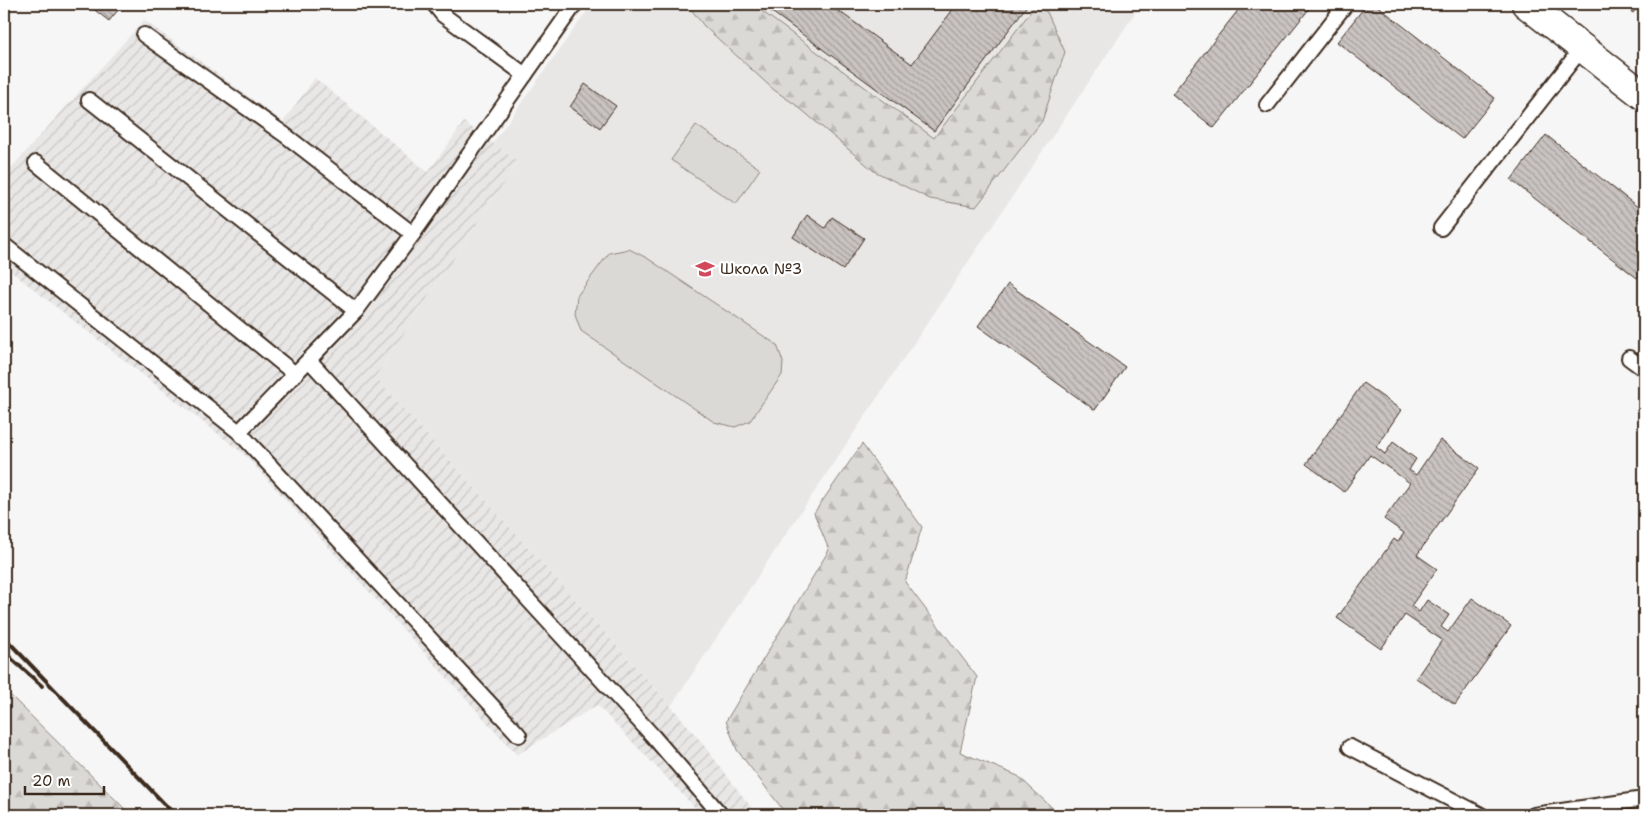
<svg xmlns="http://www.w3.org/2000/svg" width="1648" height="819" font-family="'Shantell Sans',sans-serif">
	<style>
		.built { fill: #e9e7e6 }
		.industrial { fill: url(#industrial-furrows) }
		.forest { fill: url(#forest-firs); stroke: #8b827a }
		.pitch { fill: #dbd9d6; stroke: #8b827a }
		.building { fill: url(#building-back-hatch); stroke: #3b2a1e }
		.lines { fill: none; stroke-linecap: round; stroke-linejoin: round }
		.service-casing { stroke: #3b2a1e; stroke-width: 18 }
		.secondary-casing { stroke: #3b2a1e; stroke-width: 31 }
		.service { stroke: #fff; stroke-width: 14 }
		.secondary { stroke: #fff; stroke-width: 28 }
		.rail { stroke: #3b2a1e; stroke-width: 4 }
		.labels { text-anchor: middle; stroke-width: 4.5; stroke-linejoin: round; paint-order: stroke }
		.poi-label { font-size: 15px; fill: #3b2a1e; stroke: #fff; text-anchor: start }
	</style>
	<defs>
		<pattern id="industrial-furrows" width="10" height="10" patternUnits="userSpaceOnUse" patternTransform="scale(1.25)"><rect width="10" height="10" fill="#e9e7e6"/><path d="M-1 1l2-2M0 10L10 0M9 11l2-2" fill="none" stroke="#c9c6c5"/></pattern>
		<pattern id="forest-firs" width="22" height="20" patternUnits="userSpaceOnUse" patternTransform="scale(1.25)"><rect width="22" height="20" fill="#dbd9d6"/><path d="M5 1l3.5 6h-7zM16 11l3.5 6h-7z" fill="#bdbab7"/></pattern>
		<pattern id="building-back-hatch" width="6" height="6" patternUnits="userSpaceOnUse" patternTransform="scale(1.25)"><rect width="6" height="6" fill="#c9c3c1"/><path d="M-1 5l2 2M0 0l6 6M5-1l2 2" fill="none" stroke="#a49f9c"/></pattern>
	</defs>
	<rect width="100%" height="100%" fill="#f7f6f6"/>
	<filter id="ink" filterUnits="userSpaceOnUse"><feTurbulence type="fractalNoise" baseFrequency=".02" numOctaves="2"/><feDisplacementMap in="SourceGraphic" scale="10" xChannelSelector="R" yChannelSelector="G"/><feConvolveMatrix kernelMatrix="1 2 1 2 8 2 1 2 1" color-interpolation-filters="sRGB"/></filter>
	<g filter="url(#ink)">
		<path class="built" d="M592,4H1141L671,706L375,377L518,162L492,144Z"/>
		<path class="industrial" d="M144,20L283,122L315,78L428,172L464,122L518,162L375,377L671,706L699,739L757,815H702L597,705L517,755L245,455L4,266V162L11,168Z"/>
		<g class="forest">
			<path d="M687,4H752L934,138L1035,6L1047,12L1065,52L1042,121L976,207L930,199L874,171L796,105L774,90L704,26Z"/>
			<path d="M862,444L922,527L905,582L977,677L960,752L1018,776L1060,815H787L737,750L726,721L829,550L814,513Z"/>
			<path d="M4,689L131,815H4Z"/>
		</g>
		<g class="pitch">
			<path d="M696,125L760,169L736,204L671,160Z"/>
			<path d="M629,249L647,258L777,345L783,362L782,375L750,421L735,427L714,422L581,331L575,314L577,296L609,253Z"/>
		</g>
		<g class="building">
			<path d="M87,4H123L109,21Z"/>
			<path d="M761,4H829L912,64L957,4H1028L934,131Z"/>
			<path d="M1243,4H1313L1214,128L1172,94Z"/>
			<path d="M1367,4H1375L1495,98L1462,139L1337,42Z"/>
			<path d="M1620,4H1640L1633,13Z"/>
			<path d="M585,84L616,106L600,128L570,107Z"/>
			<path d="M1546,135L1644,212V269L1637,278L1511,180Z"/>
			<path d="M807,215L825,228L832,217L864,238L843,270L793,237Z"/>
			<path d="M1008,284L1125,367L1095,410L978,326Z"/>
			<path d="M1363,383L1401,410L1376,447L1385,454L1393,442L1416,459L1409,470L1416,475L1440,440L1479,468L1417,555L1437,569L1411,606L1419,612L1427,600L1449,615L1441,627L1448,632L1472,598L1511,626L1455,705L1416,678L1442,640L1405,615L1381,649L1337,618L1394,539L1398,542L1404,533L1384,519L1410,483L1370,455L1344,492L1306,464Z"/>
		</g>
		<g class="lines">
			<g class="service-casing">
				<g id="service">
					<path d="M434,4L443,15L525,75"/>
					<path d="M144,35L285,135L413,234"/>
					<path d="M89,100L356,311"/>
					<path d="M1267,105L1346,4"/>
					<path d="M36,163L295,374"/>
					<path d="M1441,228L1582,48"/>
					<path d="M4,245L239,432L519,735"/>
					<path d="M1629,358L1644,369"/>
					<path d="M309,360L652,735L721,815"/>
					<path d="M239,432L356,311L413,234L575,4"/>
					<path d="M1350,747L1481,815"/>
					<path d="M1534,815L1644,799"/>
				</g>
			</g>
			<g class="secondary-casing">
				<path id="secondary" d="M1526,4L1644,96"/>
			</g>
			<use href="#service" class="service"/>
			<use href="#secondary" class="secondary"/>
			<g class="rail">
				<path d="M4,637L175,815"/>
				<path d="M4,652L42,686"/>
			</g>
		</g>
	</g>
	<defs>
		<g id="school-bare" transform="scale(1.5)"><path d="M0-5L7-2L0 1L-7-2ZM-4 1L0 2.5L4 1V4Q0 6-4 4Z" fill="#d1495b" stroke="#fff" stroke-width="2.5" paint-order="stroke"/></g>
	</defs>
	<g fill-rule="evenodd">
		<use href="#school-bare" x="705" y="269"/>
	</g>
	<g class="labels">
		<g class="poi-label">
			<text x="720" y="274">Школа №3</text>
		</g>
	</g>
	<rect width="1648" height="819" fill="none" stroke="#fff" stroke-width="20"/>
	<rect x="10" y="10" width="1628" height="799" fill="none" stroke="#3b2a1e" stroke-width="2" filter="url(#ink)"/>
	<path d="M25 786v8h79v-8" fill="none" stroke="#3b2a1e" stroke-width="2.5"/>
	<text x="32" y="786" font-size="15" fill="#3b2a1e" stroke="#ffffff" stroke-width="4" paint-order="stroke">20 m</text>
</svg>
